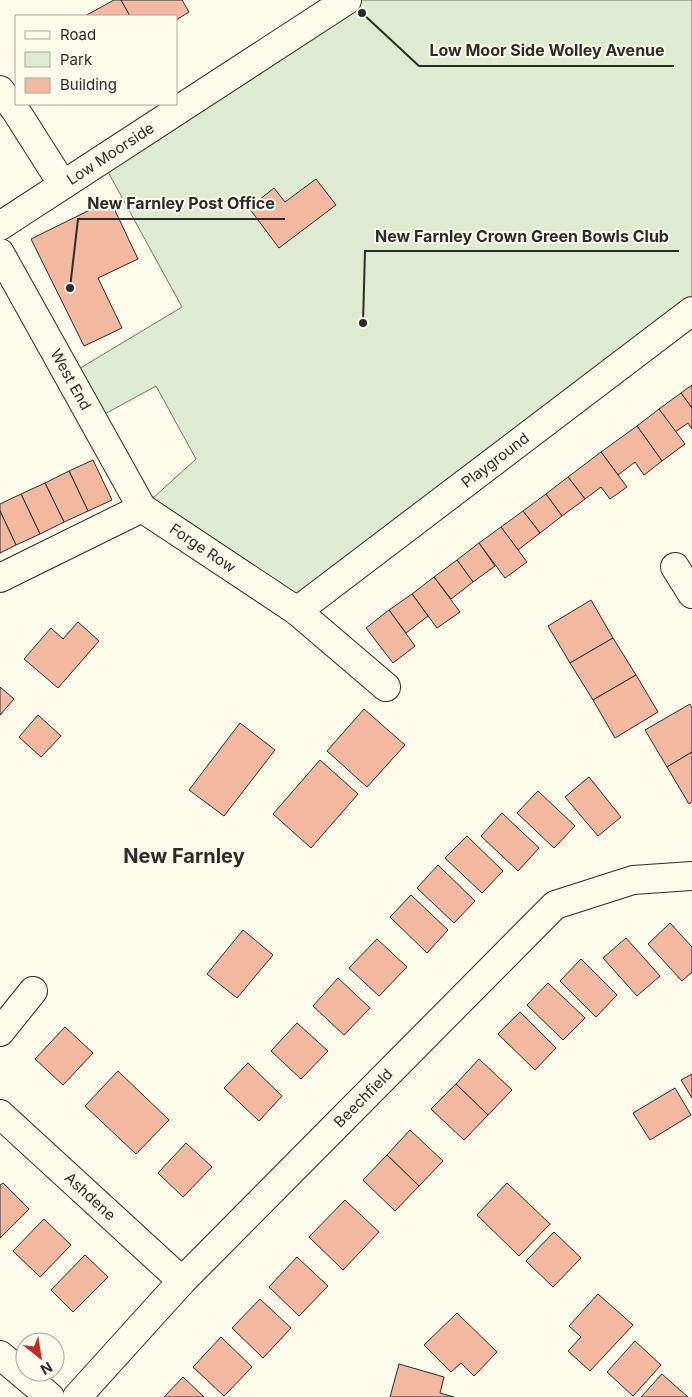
<svg xmlns="http://www.w3.org/2000/svg" width="692" height="1397" font-family="Inter,sans-serif">
	<style>
		.green { fill: #deebd1; stroke: #74746e }
		.building { fill: #f2b8a0; stroke: #2b2b2b }
		.lines { fill: none; stroke-linecap: round; stroke-linejoin: round }
		.street-casing { stroke: #2b2b2b; stroke-width: 30 }
		.secondary-casing { stroke: #2b2b2b; stroke-width: 30 }
		.street { stroke: #fdfbea; stroke-width: 28 }
		.secondary { stroke: #fdfbea; stroke-width: 28 }
		.labels { text-anchor: middle; stroke-width: 4; stroke-linejoin: round; paint-order: stroke }
		.street-label { font-size: 15px; fill: #2b2b2b; stroke: #fdfbea }
		.district-label { font-size: 20px; font-weight: bold; fill: #2b2b2b; stroke: #fdfbea }
		.leader { fill: none; stroke: #2b2b2b; stroke-width: 2 }
		.callout-dot { fill: #2b2b2b; stroke: #fdfbea; stroke-width: 2 }
		.callout-label { font-size: 16px; text-anchor: middle; font-weight: bold; fill: #2b2b2b; stroke: #fdfbea; stroke-width: 4; stroke-linejoin: round; paint-order: stroke }
	</style>
	<rect width="100%" height="100%" fill="#fdfbea"/>
	<path class="green" d="M347,0H692V311L297,611L142,508L196,459L156,386L92,421L67,376L182,307L101,159Z"/>
	<g class="building">
		<path d="M114,0H121L130,16H85Z"/>
		<path d="M121,0H182L189,12L176,20V16H130Z"/>
		<path d="M316,179L336,205L279,248L249,208L274,188L285,202Z"/>
		<path d="M110,200L138,259L98,278L122,328L84,346L31,239Z"/>
		<path d="M692,385V408L681,393Z"/>
		<path d="M681,393L692,408V429L688,423L675,432L659,409Z"/>
		<path d="M659,409L685,444L662,461L637,426Z"/>
		<path d="M637,426L662,461L644,475L635,462L618,475L601,452Z"/>
		<path d="M601,452L627,487L610,499L601,487L585,499L568,477Z"/>
		<path d="M93,460L112,500L88,511L69,471Z"/>
		<path d="M69,471L88,511L64,522L45,483Z"/>
		<path d="M568,477L585,499L562,516L546,494Z"/>
		<path d="M45,483L64,522L40,534L21,494Z"/>
		<path d="M21,494L40,534L16,545L0,511V504Z"/>
		<path d="M546,494L562,516L540,533L523,511Z"/>
		<path d="M0,511L16,545L0,553Z"/>
		<path d="M523,511L540,533L518,550L501,527Z"/>
		<path d="M501,527L527,562L505,578L479,543Z"/>
		<path d="M479,543L495,566L473,582L457,560Z"/>
		<path d="M457,560L473,582L451,599L434,577Z"/>
		<path d="M434,577L460,612L437,628L412,594Z"/>
		<path d="M412,594L428,616L406,633L389,610Z"/>
		<path d="M591,600L613,638L570,663L548,626Z"/>
		<path d="M389,610L415,646L393,663L366,628Z"/>
		<path d="M78,622L99,641L58,688L24,659L51,628L63,639Z"/>
		<path d="M613,638L636,675L593,700L570,663Z"/>
		<path d="M636,675L658,712L615,738L593,700Z"/>
		<path d="M0,687L14,699L0,715Z"/>
		<path d="M690,704L692,708V752L667,767L645,730Z"/>
		<path d="M364,709L405,745L367,787L327,751Z"/>
		<path d="M38,715L61,736L41,757L19,737Z"/>
		<path d="M240,723L275,750L224,816L189,790Z"/>
		<path d="M692,752V802L689,804L667,767Z"/>
		<path d="M320,760L358,794L311,848L273,814Z"/>
		<path d="M589,777L621,817L598,836L565,797Z"/>
		<path d="M538,791L575,826L554,848L517,813Z"/>
		<path d="M502,813L539,848L518,871L481,836Z"/>
		<path d="M467,836L503,871L482,893L445,858Z"/>
		<path d="M438,865L475,901L454,923L417,888Z"/>
		<path d="M411,895L448,930L427,953L390,917Z"/>
		<path d="M670,923L692,947V972L682,981L648,944Z"/>
		<path d="M243,930L273,955L237,998L207,974Z"/>
		<path d="M626,938L660,976L637,996L603,958Z"/>
		<path d="M377,939L407,967L379,996L349,968Z"/>
		<path d="M581,959L617,995L596,1017L560,981Z"/>
		<path d="M338,978L370,1008L344,1035L313,1006Z"/>
		<path d="M548,983L585,1018L563,1040L527,1005Z"/>
		<path d="M520,1012L556,1048L535,1070L498,1034Z"/>
		<path d="M297,1023L328,1051L301,1079L271,1051Z"/>
		<path d="M65,1027L93,1053L63,1085L35,1059Z"/>
		<path d="M479,1059L512,1090L488,1115L456,1084Z"/>
		<path d="M248,1063L282,1096L259,1121L224,1088Z"/>
		<path d="M118,1071L169,1120L136,1154L85,1106Z"/>
		<path d="M692,1074V1098L681,1080Z"/>
		<path d="M456,1084L488,1115L464,1140L431,1109Z"/>
		<path d="M675,1088L691,1115L650,1140L633,1113Z"/>
		<path d="M410,1130L443,1161L419,1186L387,1155Z"/>
		<path d="M186,1143L212,1167L183,1197L158,1173Z"/>
		<path d="M387,1155L419,1186L395,1211L363,1180Z"/>
		<path d="M3,1183L29,1209L0,1238V1185Z"/>
		<path d="M507,1183L550,1224L519,1256L477,1215Z"/>
		<path d="M345,1200L379,1232L343,1270L309,1237Z"/>
		<path d="M44,1219L71,1245L40,1277L13,1251Z"/>
		<path d="M554,1232L581,1258L553,1287L526,1261Z"/>
		<path d="M85,1255L108,1277L73,1312L51,1290Z"/>
		<path d="M297,1257L328,1286L299,1316L269,1287Z"/>
		<path d="M598,1294L633,1325L590,1371L568,1351L581,1337L569,1326Z"/>
		<path d="M260,1299L291,1328L263,1358L232,1328Z"/>
		<path d="M457,1313L497,1352L474,1376L461,1363L451,1372L424,1345Z"/>
		<path d="M221,1337L252,1367L224,1396L193,1367Z"/>
		<path d="M635,1341L661,1365L633,1396L607,1372Z"/>
		<path d="M399,1364L444,1377L440,1393L454,1397H390Z"/>
		<path d="M662,1374L673,1384L688,1397H641Z"/>
		<path d="M183,1377L204,1397H164Z"/>
	</g>
	<g class="lines">
		<g class="street-casing">
			<g id="street">
				<path d="M0,90L16,111L63,185"/>
				<path id="s1" d="M0,226L347,0"/>
				<path id="s2" d="M0,253L142,508"/>
				<path d="M675,567L692,594"/>
				<path id="s3" d="M0,578L142,508L297,611L386,687"/>
				<path id="s4" d="M297,611L692,311"/>
				<path d="M0,1032L33,991"/>
				<path id="s5" d="M0,1114L182,1281"/>
				<path id="s6" d="M77,1397L182,1281L555,905L633,880L692,876"/>
			</g>
		</g>
		<g class="secondary-casing">
			<path id="secondary" d="M0,1355L50,1397"/>
		</g>
		<use href="#street" class="street"/>
		<use href="#secondary" class="secondary"/>
	</g>
	<g class="labels">
		<g class="street-label">
			<text dy="5" stroke="none"><textPath href="#s1" startOffset="132">Low Moorside</textPath></text>
			<text dy="5" stroke="none"><textPath href="#s2" startOffset="145">West End</textPath></text>
			<text dy="5" stroke="none"><textPath href="#s4" startOffset="249">Playground</textPath></text>
			<text dy="5" stroke="none"><textPath href="#s3" startOffset="231">Forge Row</textPath></text>
			<text dy="5" stroke="none"><textPath href="#s6" startOffset="414">Beechfield</textPath></text>
			<text dy="5" stroke="none"><textPath href="#s5" startOffset="122">Ashdene</textPath></text>
		</g>
		<g class="district-label">
			<text x="184" y="863">New Farnley</text>
		</g>
	</g>
	<path class="leader" d="M362 13L419 66H674M70 288L78 219H285M363 323L365 251H679"/>
	<g class="callout-dot">
		<circle cx="362" cy="13" r="5"/>
		<circle cx="70" cy="288" r="5"/>
		<circle cx="363" cy="323" r="5"/>
	</g>
	<g class="callout-label">
		<text x="547" y="56">Low Moor Side Wolley Avenue</text>
		<text x="181" y="209">New Farnley Post Office</text>
		<text x="522" y="242">New Farnley Crown Green Bowls Club</text>
	</g>
	<rect x="15" y="15" width="162" height="90" fill="#fdfbea" stroke="#a9a89e"/>
	<rect x="25" y="31" width="25" height="8" fill="#fdfbea" stroke="#a9a89e"/>
	<text x="60" y="40" font-size="15" fill="#2b2b2b">Road</text>
	<rect x="25" y="52" width="25" height="15" fill="#deebd1" stroke="#a9a89e"/>
	<text x="60" y="65" font-size="15" fill="#2b2b2b">Park</text>
	<rect x="25" y="78" width="25" height="15" fill="#f2b8a0" stroke="#a9a89e"/>
	<text x="60" y="90" font-size="15" fill="#2b2b2b">Building</text>
	<g transform="translate(40 1357) rotate(150)"><circle r="24" fill="#fdfbea" stroke="#a9a89e"/>
	<path d="M0-4L9 19L0 12L-9 19Z" fill="#c62828"/>
	<text y="-8" font-size="14" font-weight="bold" text-anchor="middle" fill="#2b2b2b">N</text>
	</g>
</svg>
